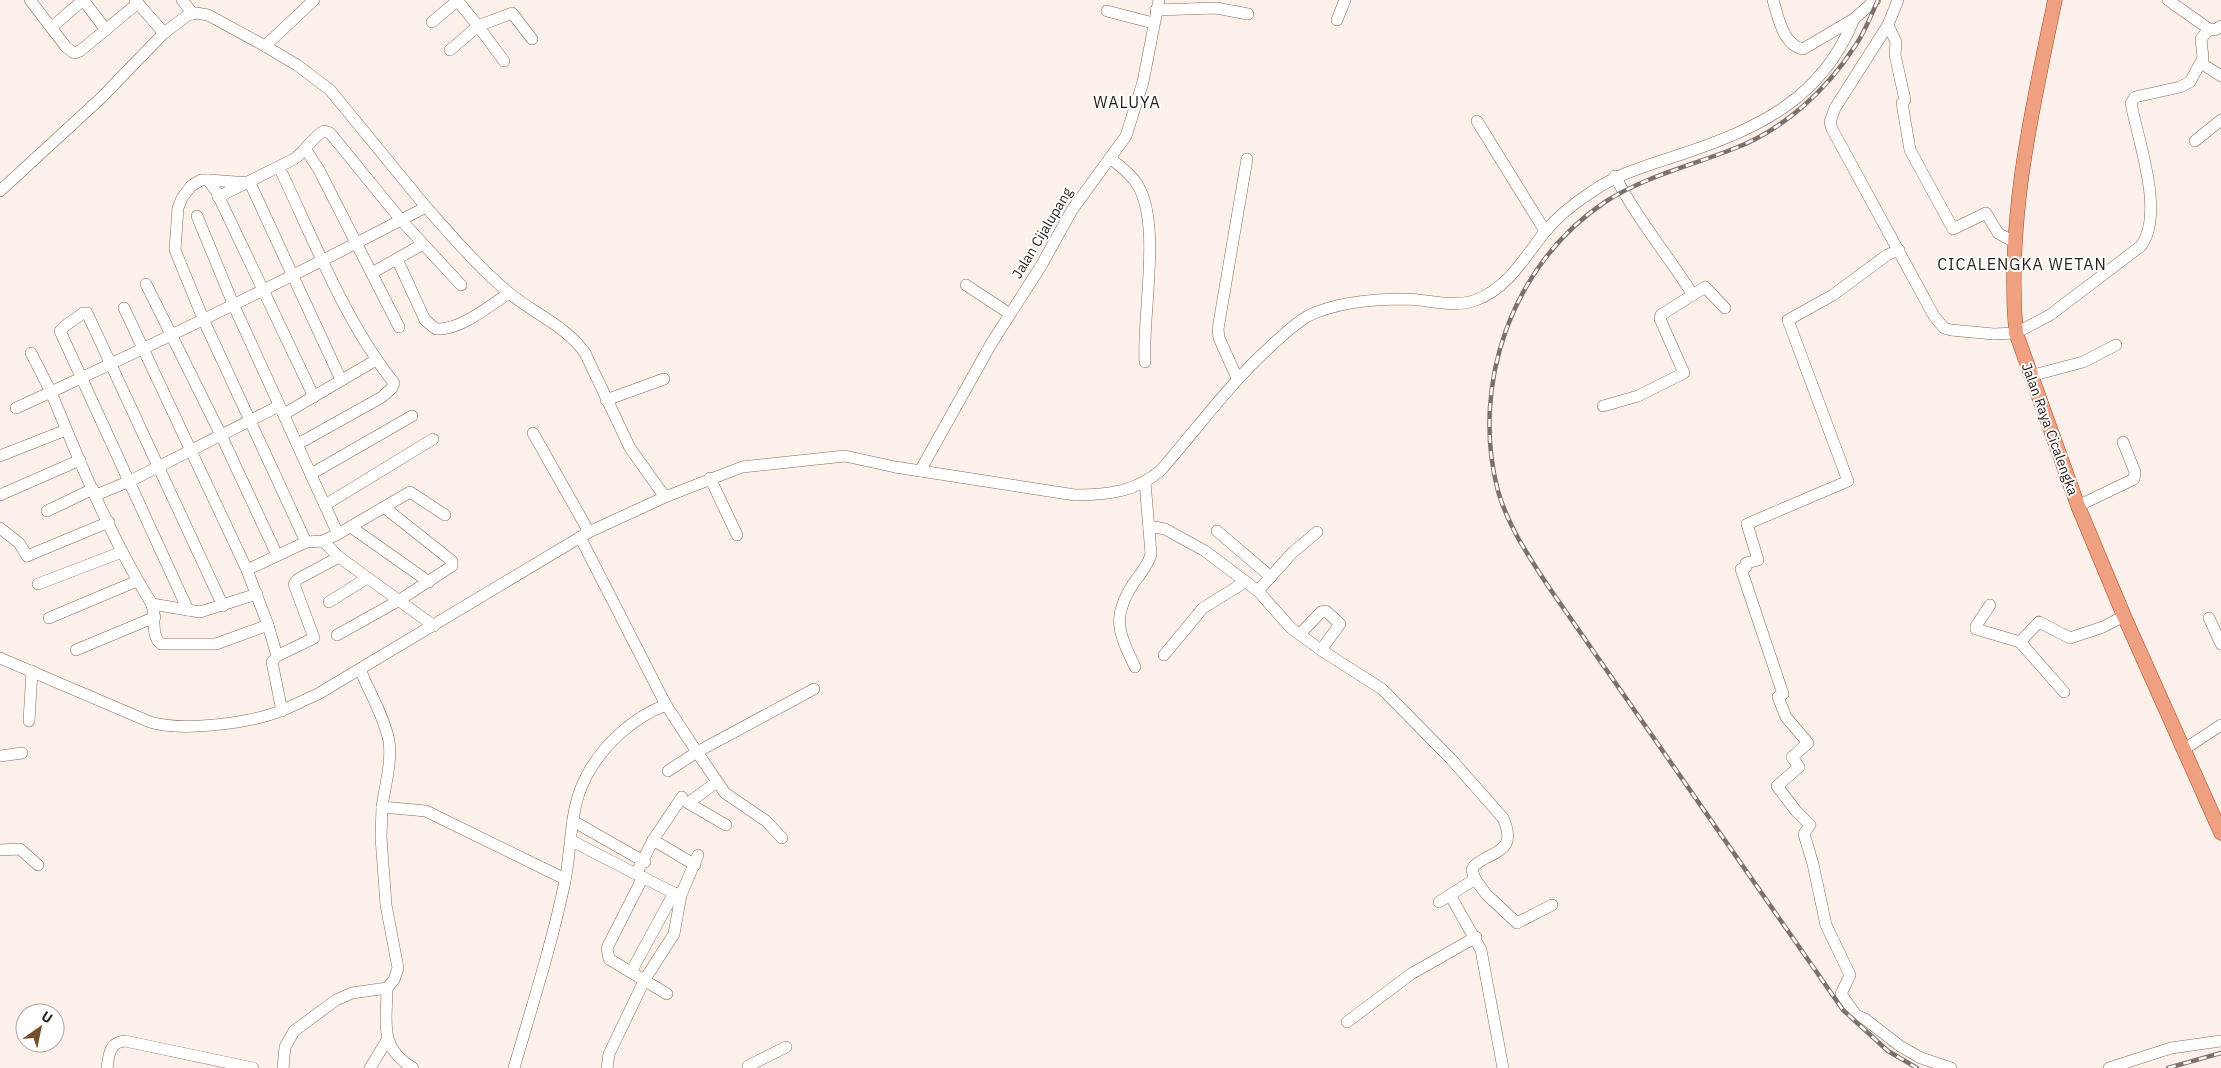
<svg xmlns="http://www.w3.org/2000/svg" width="2221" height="1068" font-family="'IBM Plex Sans',sans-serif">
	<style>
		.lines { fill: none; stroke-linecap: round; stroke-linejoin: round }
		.minor-casing { stroke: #826b5a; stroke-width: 12 }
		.major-casing { stroke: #a24925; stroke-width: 15 }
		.minor { stroke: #fff; stroke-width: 11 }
		.major { stroke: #efa081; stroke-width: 14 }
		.rail-casing { stroke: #7c716a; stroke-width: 4.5 }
		.rail { stroke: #fff; stroke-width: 2.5; stroke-dasharray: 8; stroke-linecap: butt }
		.labels { text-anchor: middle; stroke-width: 4; stroke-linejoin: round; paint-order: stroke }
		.street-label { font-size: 14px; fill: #271d16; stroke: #fff }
		.quarter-label { font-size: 16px; letter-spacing: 1px; fill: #271d16; stroke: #fff }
	</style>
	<rect width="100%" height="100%" fill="#fcf1ea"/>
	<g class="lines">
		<g class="minor-casing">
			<g id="minor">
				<path d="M30,0L66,47L74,53L80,51L138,3"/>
				<path d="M135,0L164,33"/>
				<path d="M182,0L193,14"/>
				<path d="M1773,0C1778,17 1783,45 1803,49L1854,19L1875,0"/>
				<path d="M1898,0L1888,25L1835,108L1830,122L1832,129L1934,316L1944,328L1951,330L1994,334L2016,333L2050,315L2141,246C2165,213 2138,141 2131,103L2135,97L2180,87L2190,82L2203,58L2201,39L2209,29"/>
				<path d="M2168,0L2209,29L2215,30L2221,26"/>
				<path d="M84,1L106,30"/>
				<path d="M1156,10L1216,8L1248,14"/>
				<path d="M1107,11L1153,23"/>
				<path d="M1337,20L1345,0"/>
				<path d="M432,22L457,1"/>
				<path d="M1888,25L1896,42L1895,55L1905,100L1902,103L1910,150L1953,229L1986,213L1998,233L2014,242"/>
				<path d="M52,27L83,0"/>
				<path d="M265,46L314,0"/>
				<path d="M450,50L478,26L457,0"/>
				<path d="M504,61L478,26L512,13L532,39"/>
				<path d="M2201,63L2221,76"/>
				<path d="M1477,121L1545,231"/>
				<path d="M2195,141L2221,120"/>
				<path d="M306,150L319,170L399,327"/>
				<path d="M1110,158C1120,166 1130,173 1137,184C1162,223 1142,315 1145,362"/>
				<path d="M279,167C313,238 345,322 394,383L392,388L382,397L298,444"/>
				<path d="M1615,176C1637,219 1667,254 1693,295"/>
				<path d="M208,180L250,183L341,380"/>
				<path d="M0,191L101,98L164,33L188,15L196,13L208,15L265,46L297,65L330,90L426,207"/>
				<path d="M218,197L294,159C306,151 312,137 324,131L330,133L401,220L461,285"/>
				<path d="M197,216L234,306L338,534L323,541L306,542L247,570"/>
				<path d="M1899,250L1887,255L1833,295L1788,320L1848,481L1747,524L1758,560L1746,563V567L1741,569L1783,694L1778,697L1786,717L1808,743L1792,757L1799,767L1777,786L1796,811L1810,825L1804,834L1813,864L1826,925L1850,975L1841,994L1856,1015L1865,1019L1900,1046L1921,1058L1951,1068"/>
				<path d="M397,259L425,320L436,329C459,331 491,305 509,293"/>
				<path d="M372,273L423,244"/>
				<path d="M146,284L221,435L277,555"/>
				<path d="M966,285L1010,314"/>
				<path d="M124,308L247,570L268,625L216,644H161C149,635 158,613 150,601C111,538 79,461 51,392C178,333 302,272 426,207C452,236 478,267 508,292C534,314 565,325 585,353L630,448L665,497"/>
				<path d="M2030,376L2083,362L2116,345"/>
				<path d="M1237,378L1219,338L1218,329L1247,159"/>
				<path d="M606,400L664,379"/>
				<path d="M1603,406L1638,396L1684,373L1660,319L1661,315L1705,287L1725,308"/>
				<path d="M16,408L51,392L31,353"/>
				<path d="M284,414L376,360"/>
				<path d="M533,433L589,532"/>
				<path d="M0,456L66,430"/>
				<path d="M920,471L991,344L1041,266L1072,210L1126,136L1143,82L1159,0"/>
				<path d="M311,474L412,416"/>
				<path d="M710,478L737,535"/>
				<path d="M0,495L80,460"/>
				<path d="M96,495L130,481L279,406"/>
				<path d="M325,505L433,439"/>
				<path d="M2078,506L2134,479L2135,472L2123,442"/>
				<path d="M47,511L93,489"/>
				<path d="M1149,526L1165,529L1205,551L1258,591L1291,628L1321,650L1382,689L1451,759L1503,818C1519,854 1491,850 1474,866L1472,870L1475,879L1486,894L1517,923L1552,905"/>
				<path d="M351,527L429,582"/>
				<path d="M0,528L19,543L27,556L109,522"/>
				<path d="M1217,531L1271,577"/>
				<path d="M338,534L410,492L445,515"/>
				<path d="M580,537L666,705L697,752L814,689"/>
				<path d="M323,541L339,557L434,626"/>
				<path d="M306,542L204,321L175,250L178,208L182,198L191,186L201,180H208L216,191L314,397"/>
				<path d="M38,584L122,552"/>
				<path d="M1258,591L1292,553L1317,532"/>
				<path d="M329,602L367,578"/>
				<path d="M152,604L200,612L257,594"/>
				<path d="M1990,605L1976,626V629L2020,642L2039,622L2070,638L2103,627L2124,616"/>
				<path d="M188,610L60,331L65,326L83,313H87L223,606"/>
				<path d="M49,618L137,581"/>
				<path d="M2209,618L2221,644"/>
				<path d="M268,625L277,656"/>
				<path d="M1300,634L1321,612L1326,611L1340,624L1321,650"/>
				<path d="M337,635L398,601L452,566V561L385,508"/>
				<path d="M2020,642L2064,692"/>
				<path d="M76,650L155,617"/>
				<path d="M1164,655L1203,608L1245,582"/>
				<path d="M0,658L150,722C182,732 252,723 283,710C295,705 306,699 318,694L589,532L665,497L742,467L845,456L895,467L1075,495C1107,495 1136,492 1161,470C1197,429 1230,383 1271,346C1283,335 1294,324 1308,316C1336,302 1376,299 1407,299C1430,300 1455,308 1476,300C1508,288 1524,258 1544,233C1557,217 1573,204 1590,193C1618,173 1649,165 1682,154C1759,128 1822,99 1854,19"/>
				<path d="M1135,667C1119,633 1111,618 1133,584C1140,574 1148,566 1151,554L1145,482"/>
				<path d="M360,669C369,692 384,716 389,741C392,763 385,785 382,807L426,811L565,879"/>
				<path d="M282,711L272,662L277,656L314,638L294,584L298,579L339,557"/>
				<path d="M29,721L32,671"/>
				<path d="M2183,750L2221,725"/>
				<path d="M0,756L22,753"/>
				<path d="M668,771L697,752L725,793L766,821L782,838"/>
				<path d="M717,782L688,803L726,825"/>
				<path d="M573,821L645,862"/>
				<path d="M570,840L636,874L653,840L682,797"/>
				<path d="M653,840L695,865"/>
				<path d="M0,850L20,849L38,865"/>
				<path d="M643,877L607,948L609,959L667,994"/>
				<path d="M681,895L698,855"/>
				<path d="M1450,895L1481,950L1503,1068"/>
				<path d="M1439,902L1475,879"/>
				<path d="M631,972L674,893L638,875"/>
				<path d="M387,988C387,1023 378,1047 413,1068"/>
				<path d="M1347,1022L1411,974L1476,937"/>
				<path d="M748,1066L786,1047"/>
				<path d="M107,1068C109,1055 109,1042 125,1041L253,1068"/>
				<path d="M283,1068L285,1047L294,1031L336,1000L352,993L387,988L394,980L398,968L386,905L381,837L382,807"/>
				<path d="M370,1068L387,1040"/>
				<path d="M514,1068C532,1006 552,944 565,881C572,846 569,809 586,777C602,746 633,717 666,705"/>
				<path d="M607,1068L609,1054L645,979L674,934L681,895L674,893"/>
				<path d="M2109,1068L2171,1048L2221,1041"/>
			</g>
		</g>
		<g class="major-casing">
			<path id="major" d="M2055,0C2032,109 2006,221 2016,333L2078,506L2124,616L2221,833"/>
		</g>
		<use href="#minor" class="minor"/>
		<use href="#major" class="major"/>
		<g class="rail-casing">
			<g id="rail">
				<path d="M1878,0C1871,15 1865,32 1855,46C1826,91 1783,130 1733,149C1690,166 1644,177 1605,202C1512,264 1470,385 1498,491C1508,526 1529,557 1548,586L1843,1010L1888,1051L1917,1068"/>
				<path d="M2168,1068L2221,1053"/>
			</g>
		</g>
		<use href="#rail" class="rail"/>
	</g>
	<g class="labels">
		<g class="street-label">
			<text transform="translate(1042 233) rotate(-59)" y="5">Jalan Cijalupang</text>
			<text transform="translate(2050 429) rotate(70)" y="5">Jalan Raya Cicalengka</text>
		</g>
		<g class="quarter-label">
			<text x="1127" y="108">WALUYA</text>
			<text x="2022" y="270">CICALENGKA WETAN</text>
		</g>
	</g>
	<g transform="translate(40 1028) rotate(33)"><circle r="24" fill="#ffffff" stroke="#a9a5a2"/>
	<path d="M0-4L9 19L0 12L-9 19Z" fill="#735029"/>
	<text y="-8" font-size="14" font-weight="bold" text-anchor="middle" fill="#271d16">U</text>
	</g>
</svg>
